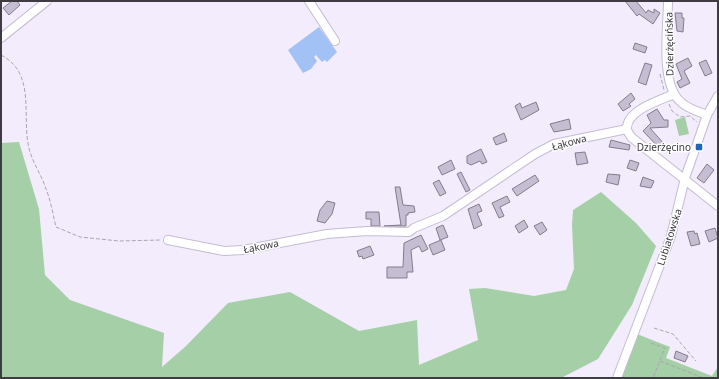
<svg xmlns="http://www.w3.org/2000/svg" width="719" height="379" font-family="'Noto Sans',sans-serif">
	<style>
		.green { fill: #a5cfa6 }
		.water { fill: #a2c1f4 }
		.building { fill: #c5bed2; stroke: #837c8e }
		.lines { fill: none; stroke-linecap: round; stroke-linejoin: round }
		.minor-casing { stroke: #c4bdd1; stroke-width: 10 }
		.path { stroke: #aaa5b2; stroke-width: 1; stroke-dasharray: 4 2; stroke-linecap: butt }
		.minor { stroke: #fff; stroke-width: 8 }
		.poi-dot { fill: #2364b5; stroke: #fdfdfd; stroke-width: 1.5 }
		.labels { text-anchor: middle; stroke-width: 3; stroke-linejoin: round; paint-order: stroke }
		.street-label { font-size: 10px; fill: #3e3b43; stroke: #fdfdfd }
		.poi-label { font-size: 10px; fill: #3e3b43; stroke: #fdfdfd; text-anchor: end }
	</style>
	<rect width="100%" height="100%" fill="#f2ecfd"/>
	<g class="green">
		<path d="M685,117L689,134L679,136L675,120Z"/>
		<path d="M19,142L39,209L45,275L70,300L164,333L162,367L186,346L228,303L290,292L359,331L417,320L419,365L478,340L469,289L485,288L534,296L566,290L574,269L572,225L573,210L601,192L636,223L656,246L632,305L598,359L561,378H1V143Z"/>
		<path d="M637,334L670,347L666,358L712,376L718,367V378H621Z"/>
	</g>
	<path class="water" d="M319,27L337,52L327,62L325,60L322,62L316,55L314,57L317,61L311,69L303,73L288,50Z"/>
	<g class="building">
		<path d="M12,1H17L20,5L9,15L3,8Z"/>
		<path d="M625,1H636L646,13L648,10L654,13V9L660,13L653,24L639,14L637,16Z"/>
		<path d="M675,13H682V18H684L683,32L677,31Z"/>
		<path d="M635,43L647,47L645,53L633,49Z"/>
		<path d="M688,58L692,66L684,71L690,83L680,88L677,82L682,79L676,64Z"/>
		<path d="M706,60L712,73L705,76L699,63Z"/>
		<path d="M645,63L652,65L646,85L638,82Z"/>
		<path d="M631,93L635,99L629,104L631,106L623,111L618,104Z"/>
		<path d="M536,102L539,110L521,120L515,106L520,103L522,108Z"/>
		<path d="M657,109L664,120H668V127L650,128L665,145L660,149L643,131L651,123L647,115Z"/>
		<path d="M569,119L571,129L554,132L550,124Z"/>
		<path d="M504,133L507,141L496,145L493,138Z"/>
		<path d="M611,140L630,145L629,150L609,147Z"/>
		<path d="M481,149L487,162L482,164L480,161L471,165L467,163V156Z"/>
		<path d="M585,152L588,163L577,165L575,153Z"/>
		<path d="M451,160L455,169L442,175L438,167Z"/>
		<path d="M630,160L639,163L636,171L627,168Z"/>
		<path d="M707,164L714,170L704,183L697,178Z"/>
		<path d="M461,172L470,190L466,192L457,174Z"/>
		<path d="M608,174L620,175L618,185L606,182Z"/>
		<path d="M535,175L539,181L517,196L512,189Z"/>
		<path d="M643,177L654,181L651,188L640,186Z"/>
		<path d="M439,180L446,193L440,196L433,183Z"/>
		<path d="M395,187H400L403,205L414,206L415,212L408,213V215H406V226H384L401,225Z"/>
		<path d="M507,196L510,202L500,207L504,216L499,218L492,203Z"/>
		<path d="M327,201L335,203L332,214L325,223L317,221L320,210Z"/>
		<path d="M479,204L482,211L477,213L482,225L474,229L468,209Z"/>
		<path d="M366,212H379L380,226H371V219H366Z"/>
		<path d="M524,220L528,227L519,233L515,226Z"/>
		<path d="M542,222L547,230L540,235L534,226Z"/>
		<path d="M443,225L448,237L440,240L436,228Z"/>
		<path d="M715,228L718,238L709,242L705,231Z"/>
		<path d="M694,231L695,234L697,233L700,244L691,246L687,232Z"/>
		<path d="M421,235L428,249L422,252L419,246L411,250L413,272H407V278H387V267H403L404,243Z"/>
		<path d="M441,240L445,250L433,255L429,245Z"/>
		<path d="M370,246L374,255L363,259L362,256L359,257L357,251Z"/>
		<path d="M676,351L688,356L685,362L674,358Z"/>
	</g>
	<g class="lines">
		<g class="minor-casing">
			<g id="minor">
				<path d="M309,1L335,41"/>
				<path d="M668,1C668,27 659,86 682,103C689,109 699,112 707,115"/>
				<path d="M1,38L47,1"/>
				<path d="M674,94C661,100 626,110 627,129C627,131 630,135 631,137L718,206"/>
				<path d="M168,240L224,251L243,250L327,234L367,231L409,232L414,228L443,216L535,154L554,144L627,129"/>
				<path d="M617,378L671,236L685,178L697,144L707,115L718,96"/>
			</g>
		</g>
		<g class="path">
			<path d="M1,55C38,74 20,120 30,152C34,165 42,176 46,189C51,201 53,215 56,227L80,237L119,241L161,240"/>
			<path d="M660,74L664,90"/>
			<path d="M669,104L672,111L680,117L690,116L697,122"/>
			<path d="M654,328L673,334L696,361"/>
			<path d="M651,343L665,348L653,378"/>
			<path d="M660,361L704,378"/>
		</g>
		<use href="#minor" class="minor"/>
	</g>
	<rect class="poi-dot" x="695" y="143" width="8" height="8" rx="2"/>
	<g class="labels">
		<g class="street-label">
			<text transform="translate(669 44) rotate(-91)" y="4">Dzierżęcińska</text>
			<text transform="translate(569 142) rotate(-15)" y="4">Łąkowa</text>
			<text transform="translate(669 237) rotate(-72)" y="4">Lubiatowska</text>
			<text transform="translate(261 246) rotate(-11)" y="4">Łąkowa</text>
		</g>
		<g class="poi-label">
			<text x="691" y="151">Dzierżęcino</text>
		</g>
	</g>
	<rect width="719" height="379" fill="none" stroke="#3e3b43" stroke-width="4"/>
</svg>
